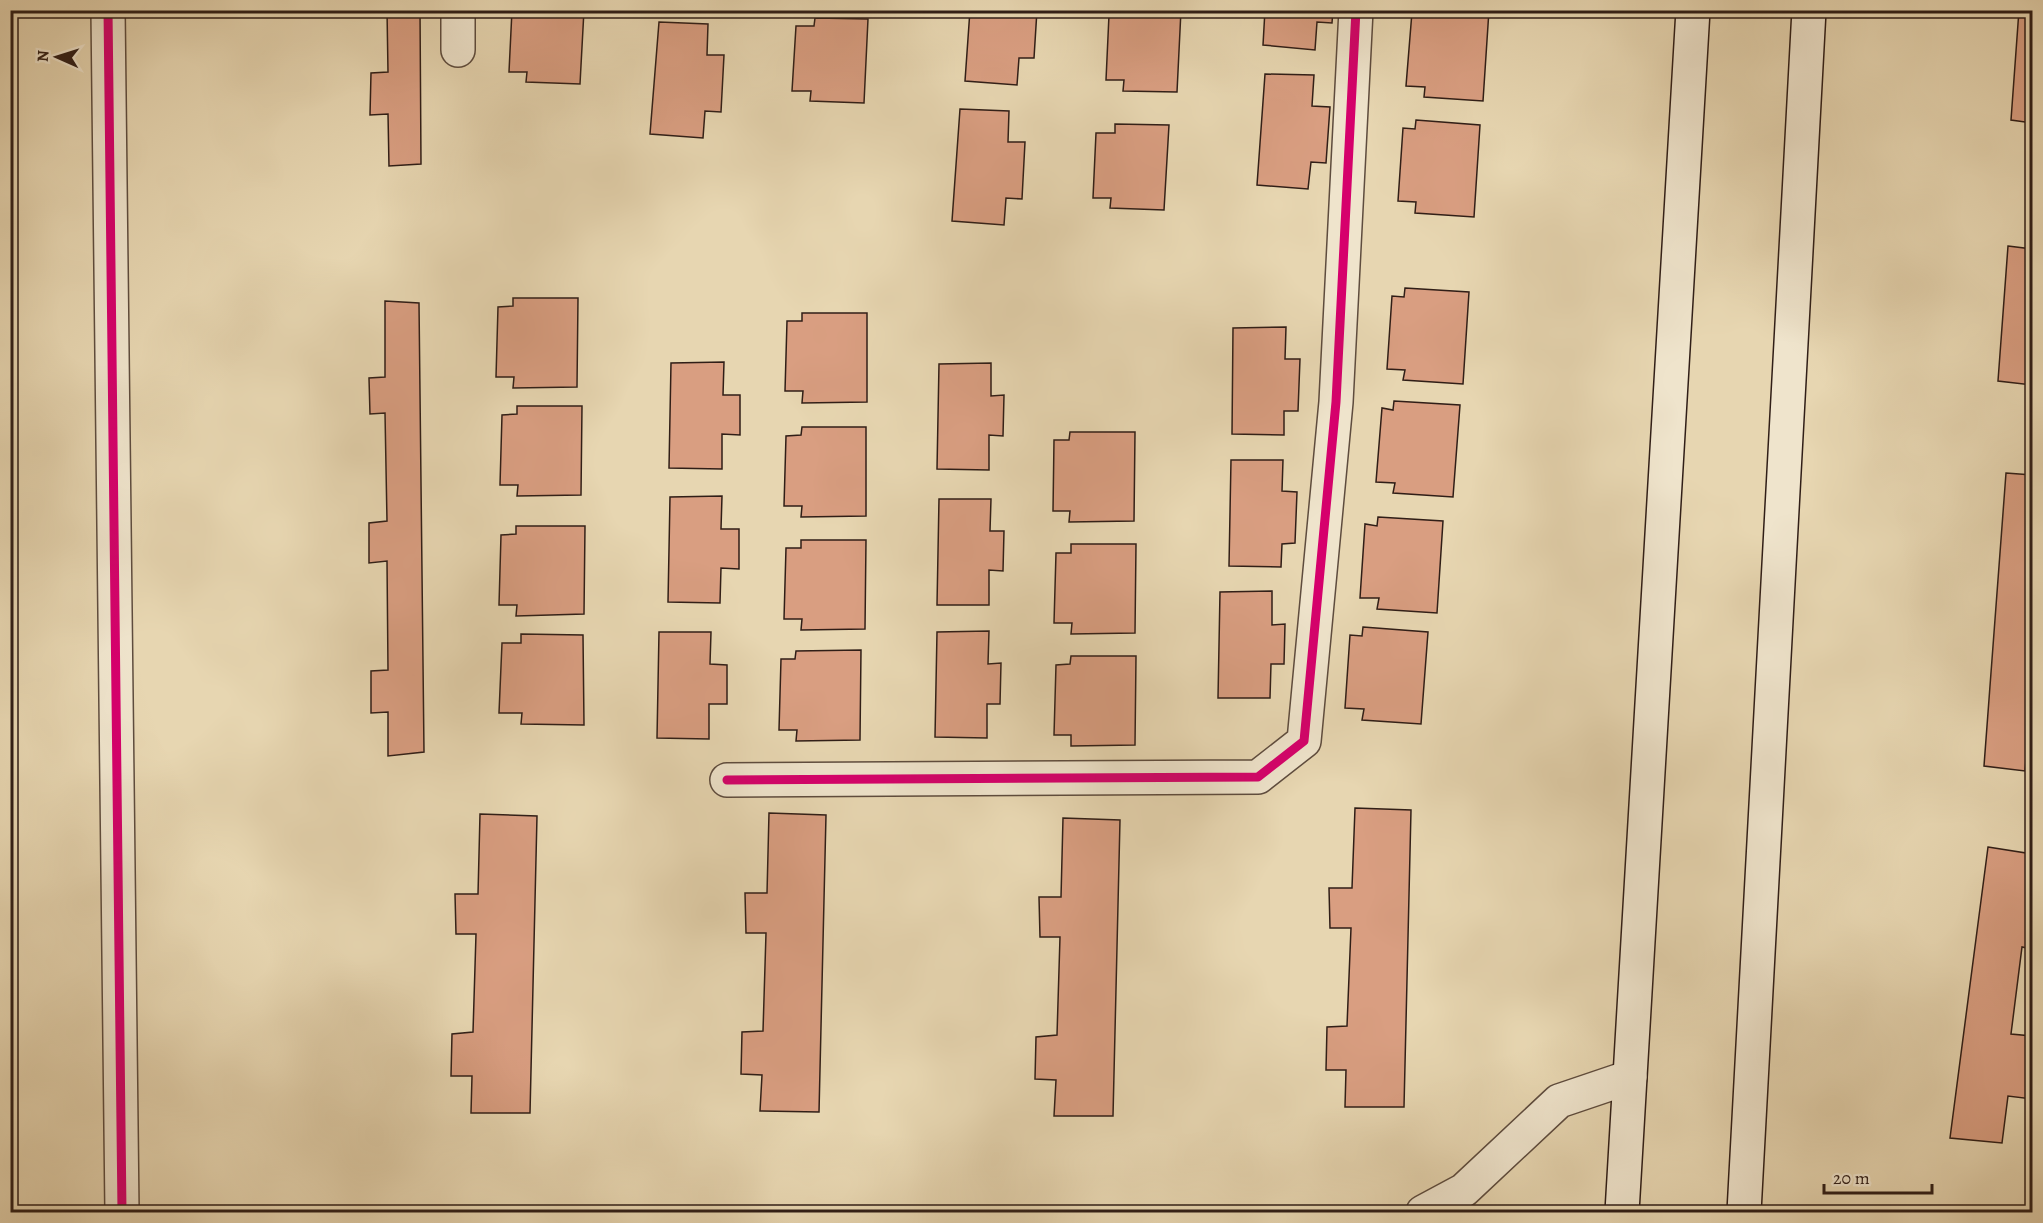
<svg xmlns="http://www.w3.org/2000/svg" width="2043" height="1223" font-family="Alegreya,serif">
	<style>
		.building { fill: #d99e81; stroke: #301e17; stroke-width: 1.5 }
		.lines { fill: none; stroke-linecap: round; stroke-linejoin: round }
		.minor-casing { stroke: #5e4c3e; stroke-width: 36 }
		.tertiary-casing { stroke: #5e4c3e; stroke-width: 36 }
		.secondary-casing { stroke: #301e17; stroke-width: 36 }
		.minor { stroke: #efe4cc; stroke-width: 33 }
		.tertiary { stroke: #efe4cc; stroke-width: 33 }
		.secondary { stroke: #efe4cc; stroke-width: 33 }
		.cycleway-casing { stroke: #efe4cc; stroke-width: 13 }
		.cycleway { stroke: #d6006c; stroke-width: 9 }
	</style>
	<rect width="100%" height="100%" fill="#e7d6b1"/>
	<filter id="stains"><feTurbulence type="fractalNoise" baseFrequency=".00333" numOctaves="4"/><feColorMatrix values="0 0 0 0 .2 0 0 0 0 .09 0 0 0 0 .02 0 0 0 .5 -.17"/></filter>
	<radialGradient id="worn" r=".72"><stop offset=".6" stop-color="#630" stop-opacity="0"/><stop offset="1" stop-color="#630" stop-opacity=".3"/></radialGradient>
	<g class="building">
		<path d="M387,10H420L421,164L389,166L388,114L370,115L371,73L388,72Z"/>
		<path d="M512,10H584L580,84L526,82L527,72H509Z"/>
		<path d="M970,10H1037L1034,58H1019L1017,85L965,81Z"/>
		<path d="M1128,10H1181L1177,92L1123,91L1124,80H1106L1109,15L1128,16Z"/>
		<path d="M1265,10H1333L1332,23L1317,22L1315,50L1263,45Z"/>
		<path d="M1424,10H1489L1483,101L1424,97L1425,87L1406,86L1412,12L1423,14Z"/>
		<path d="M2019,10H2032V123L2011,120Z"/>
		<path d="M815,18L868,19L864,103L810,101L811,91H792L796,26H814Z"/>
		<path d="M659,22L708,24L707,55H724L721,112L705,111L703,138L650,134Z"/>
		<path d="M1265,74L1314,75L1312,106L1330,107L1326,163L1311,162L1308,189L1257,185Z"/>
		<path d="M960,109L1009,111L1008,142H1025L1022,199L1006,198L1004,225L952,221Z"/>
		<path d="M1416,120L1480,125L1474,217L1415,213L1416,202L1398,201L1403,128L1415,129Z"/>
		<path d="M1115,124L1169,125L1164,210L1110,208L1111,198H1093L1096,133H1115Z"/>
		<path d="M2008,246L2032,249V385L1998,381Z"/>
		<path d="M1405,288L1469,292L1463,384L1403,380L1405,370L1387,369L1392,296L1404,297Z"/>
		<path d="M513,298H578L577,387L513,388L514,377H496L498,307L513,306Z"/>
		<path d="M385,301L419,303L424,752L388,756V712L371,713V671L388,670L387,561L369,563V523L387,521L385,413L370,414L369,378L385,377Z"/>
		<path d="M802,313H867V402L802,403L803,391H785L787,321H802Z"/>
		<path d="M1286,327L1285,359H1300L1298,411H1284V435L1232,434L1233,328Z"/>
		<path d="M724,362L723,395H740V435L722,434V469L669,468L671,363Z"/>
		<path d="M991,363V396L1004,395L1003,436L989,435V470L937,469L939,364Z"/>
		<path d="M1394,401L1460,405L1453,497L1393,493L1395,483L1376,482L1382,408L1393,410Z"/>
		<path d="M517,406H582L581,495L517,496L518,485H500L502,415L517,414Z"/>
		<path d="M802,427H866V516L801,517L802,506H784L786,436L801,435Z"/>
		<path d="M1070,432H1135L1134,521L1069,522L1070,511H1053L1054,440H1069Z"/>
		<path d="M1231,460H1283L1282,491L1297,492L1295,543L1282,544L1281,567L1229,566Z"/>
		<path d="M2006,473L2032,475V716H2030L2025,771L1984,766Z"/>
		<path d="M722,496L721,529H739V569L721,568L720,603L668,602L670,497Z"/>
		<path d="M939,499H991L990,531H1004L1003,571L989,570V605H937Z"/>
		<path d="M1378,517L1443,521L1437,613L1377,609L1379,598H1360L1365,524L1377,526Z"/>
		<path d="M516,526H585L584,614L516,616L517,605H499L501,535L516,534Z"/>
		<path d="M801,540H866L865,629L801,630L802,619H784L786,548H801Z"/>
		<path d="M1071,544H1136L1135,633L1071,634L1072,623H1054L1056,553H1071Z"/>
		<path d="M1272,591V625L1285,624L1284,664H1271L1270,698H1218L1220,592Z"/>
		<path d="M1363,627L1428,632L1421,724L1362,720L1364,709L1345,708L1350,635L1362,636Z"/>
		<path d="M989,631L988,664L1001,663L1000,704H987V738L935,737L937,632Z"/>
		<path d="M659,632H711L710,664L727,665V704H709V739L657,738Z"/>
		<path d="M521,634L583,635L584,725L521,724L522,713H499L502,643H521Z"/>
		<path d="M861,650L860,740L796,741L797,730H779L781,659H795L796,651Z"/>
		<path d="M1071,656H1136L1135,745L1071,746V735H1054L1056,665L1070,664Z"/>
		<path d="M1355,808L1411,810L1404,1107H1345L1346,1070H1326L1327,1027L1347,1026L1351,928H1330L1329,888H1352Z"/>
		<path d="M769,813L826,815L819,1112L760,1111L762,1075L741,1074L742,1032L763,1031L766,933H746L745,893H767Z"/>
		<path d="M480,814L537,816L530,1113H471L472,1076H451L452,1034L473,1032L476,934H456L455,894H478Z"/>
		<path d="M1063,818L1120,820L1113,1116H1054L1056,1080L1035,1079L1036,1037L1057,1035L1060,937H1040L1039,897H1061Z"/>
		<path d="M1988,847L2032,854L2030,885L2032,886V949L2022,947L2011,1034L2032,1036V1099L2008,1096L2002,1143L1950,1138Z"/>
	</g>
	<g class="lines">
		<g class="minor-casing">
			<g id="minor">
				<path d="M458,10V50"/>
				<path d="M727,780L1258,777L1304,741L1336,402L1356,10"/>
				<path d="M1423,1212L1464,1190L1559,1101L1630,1077"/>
			</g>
		</g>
		<g class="tertiary-casing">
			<path id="tertiary" d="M108,10L122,1212"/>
		</g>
		<g class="secondary-casing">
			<g id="secondary">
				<path d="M1622,1212L1693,10"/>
				<path d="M1744,1212L1809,10"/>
			</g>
		</g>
		<use href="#minor" class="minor"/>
		<use href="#tertiary" class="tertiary"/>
		<use href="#secondary" class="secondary"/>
		<g class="cycleway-casing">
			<g id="cycleway">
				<path d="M108,10L122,1212"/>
				<path d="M727,780L1258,777L1304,741L1336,402L1356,10"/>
			</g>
		</g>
		<use href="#cycleway" class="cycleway"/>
	</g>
	<rect width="2043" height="1223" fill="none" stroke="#e7d6b1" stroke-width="36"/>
	<rect x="12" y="12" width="2019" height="1199" fill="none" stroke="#301e17" stroke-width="3"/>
	<rect x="18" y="18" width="2007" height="1187" fill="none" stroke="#301e17" stroke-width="1.5"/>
	<g transform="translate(57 57) rotate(273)" stroke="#efe4cc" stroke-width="4.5" paint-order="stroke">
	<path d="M0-4.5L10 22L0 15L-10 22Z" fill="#301e17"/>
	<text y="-9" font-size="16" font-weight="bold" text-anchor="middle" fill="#301e17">N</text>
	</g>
	<path d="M1824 1184v9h108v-9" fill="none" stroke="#301e17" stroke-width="3"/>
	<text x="1833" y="1184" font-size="18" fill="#301e17" stroke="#efe4cc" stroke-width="4.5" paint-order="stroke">20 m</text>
	<rect width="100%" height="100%" filter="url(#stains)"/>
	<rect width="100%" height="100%" fill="url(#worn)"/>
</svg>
